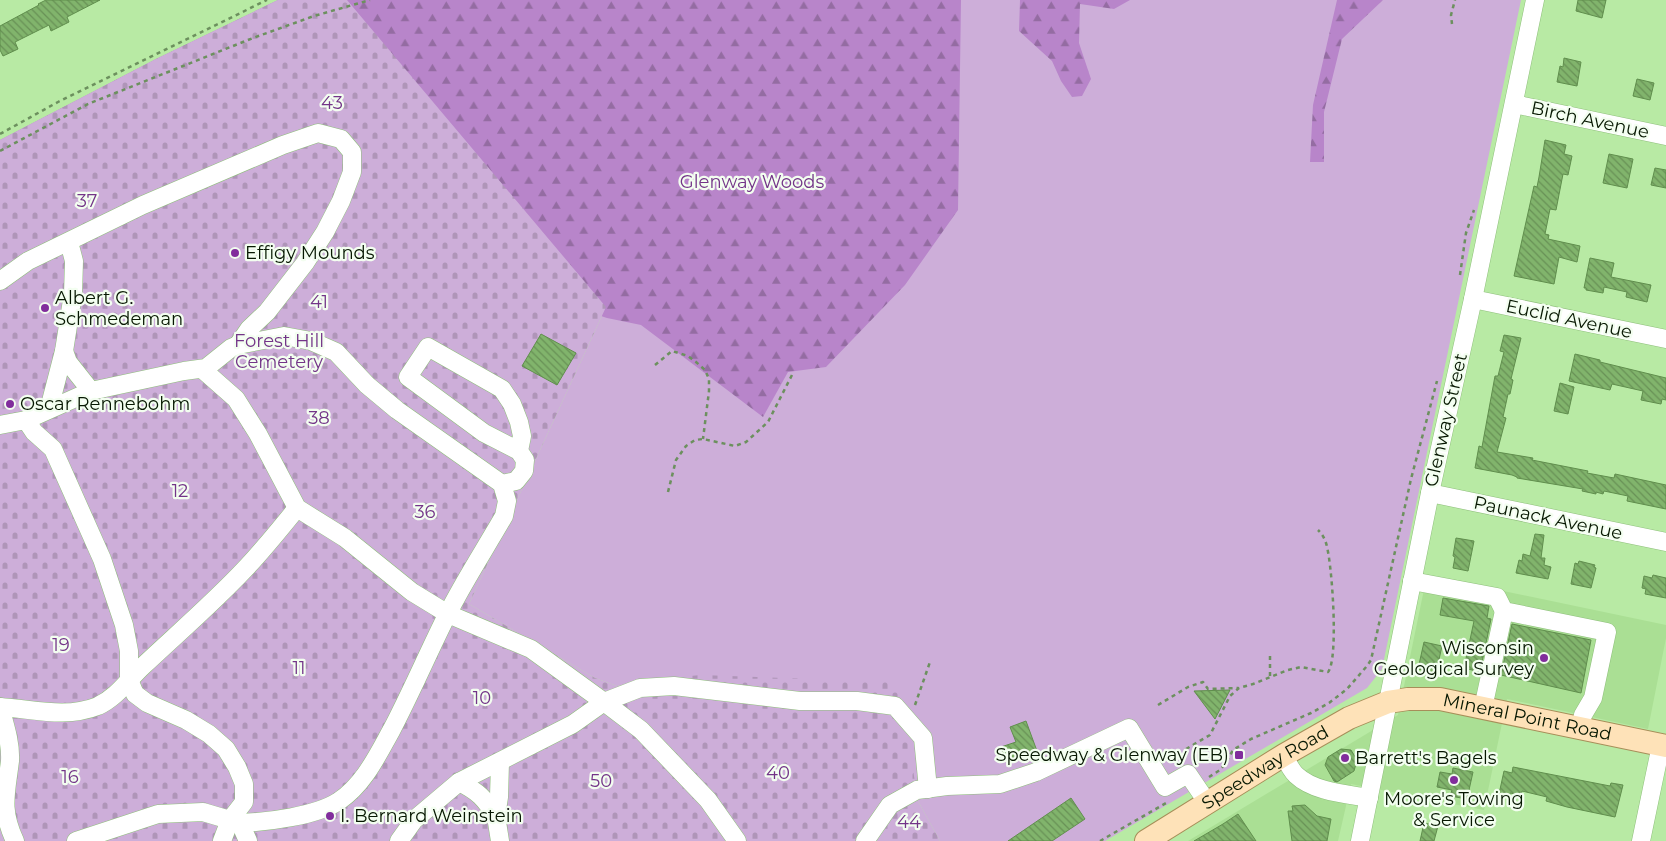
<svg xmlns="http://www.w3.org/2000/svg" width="1666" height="841" font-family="Montserrat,sans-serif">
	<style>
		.built { fill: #aadf94 }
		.green { fill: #cdaed9 }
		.forest { fill: url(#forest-firs) }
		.cemetery { fill: url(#cemetery-stones) }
		.building { fill: url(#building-back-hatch); stroke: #608e4d }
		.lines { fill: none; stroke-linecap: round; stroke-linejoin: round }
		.minor-casing { stroke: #8fbf7c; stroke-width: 19 }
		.major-casing { stroke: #a78e59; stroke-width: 24 }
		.path { stroke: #6c905e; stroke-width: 2.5; stroke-dasharray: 4 4; stroke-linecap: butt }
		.minor { stroke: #fff; stroke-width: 18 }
		.major { stroke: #fee2b8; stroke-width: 22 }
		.poi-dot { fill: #812d9c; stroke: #f3fef0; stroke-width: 2 }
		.labels { text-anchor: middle; stroke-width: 4.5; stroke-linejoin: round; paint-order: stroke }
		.park-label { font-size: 18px; fill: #733488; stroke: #f3fef0 }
		.street-label { font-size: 18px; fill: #061701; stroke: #f3fef0 }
		.poi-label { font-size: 18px; fill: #061701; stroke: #f3fef0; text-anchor: start }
	</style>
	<defs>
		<pattern id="forest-firs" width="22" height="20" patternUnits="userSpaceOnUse" patternTransform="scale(1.25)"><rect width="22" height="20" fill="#b885ca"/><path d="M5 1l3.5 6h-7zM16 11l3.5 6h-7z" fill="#946ca2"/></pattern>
		<pattern id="cemetery-stones" width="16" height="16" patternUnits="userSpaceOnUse" patternTransform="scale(1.25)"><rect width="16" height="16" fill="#cdaed9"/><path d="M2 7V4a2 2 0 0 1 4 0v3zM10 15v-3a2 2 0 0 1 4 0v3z" fill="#af95b8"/></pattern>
		<pattern id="building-back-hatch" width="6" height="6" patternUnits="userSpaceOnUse" patternTransform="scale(1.25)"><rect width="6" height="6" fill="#81b46c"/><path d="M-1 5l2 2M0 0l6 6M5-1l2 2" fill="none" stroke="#689156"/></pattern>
	</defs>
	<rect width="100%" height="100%" fill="#b8eaa4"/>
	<path class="built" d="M1427,575L1666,625V638L1648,729L1507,699L1484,810L1351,784L1338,841H1188L1398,715Z"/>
	<path class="green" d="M940,0H1521L1382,669L1367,688L1105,841H940L918,801L647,680L617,686L595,678L469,604L606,307Z"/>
	<g class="forest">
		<path d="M278,0H961L958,210L905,285L826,367L788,372L763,417L641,325L607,318L540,296L0,140L156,59Z"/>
		<path d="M1020,0H1130L1114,9L1080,4L1079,43L1091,79L1082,96L1072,97L1061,81L1052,61L1019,31Z"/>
		<path d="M1337,0H1383L1342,39L1324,112V162H1310L1313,105Z"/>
	</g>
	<path class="cemetery" d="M278,0H347L606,307L469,604L595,678L617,686L647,680L701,675L899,682L918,801L940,841H0V140L156,59Z"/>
	<g class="building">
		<path d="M46,0H100L67,17L69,22L51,31L49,25L15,42L18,49L3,56L0,50V26L39,5L38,4Z"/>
		<path d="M1578,0H1606L1602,18L1576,11Z"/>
		<path d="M1564,58L1581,62L1577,86L1557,82L1560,66L1563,67Z"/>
		<path d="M1637,79L1654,83L1650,100L1633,96Z"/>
		<path d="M1545,140L1566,145L1564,154L1572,156L1568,175L1563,174L1556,210L1550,209L1545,234L1549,235L1548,239L1580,246L1577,262L1559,257L1554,284L1514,276L1534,186L1537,187L1539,177Z"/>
		<path d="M1609,154L1633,159L1627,188L1603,183Z"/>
		<path d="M1655,168L1666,170V188L1651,185Z"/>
		<path d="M1590,258L1614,263L1611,277L1651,285L1647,302L1626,297L1627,292L1604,287L1603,293L1586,290V288H1584Z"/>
		<path d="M541,334L576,353L557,385L522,366Z"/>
		<path d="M1504,335L1521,338L1511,379L1513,380L1510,394H1508L1503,417L1506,418L1497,452L1533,458L1532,460L1588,471L1587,473L1614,478L1615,474L1666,485V509L1627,501L1628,496L1604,491L1603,494L1596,492V494L1582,491L1583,489L1517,478V477L1512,475L1475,468L1479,446L1482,447L1495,376H1498L1504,352L1500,351Z"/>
		<path d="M1575,354L1600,360V362L1666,378V400L1662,399L1661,404L1641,400L1643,391L1612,384L1610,390L1569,381Z"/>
		<path d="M1560,383L1574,387L1568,414L1554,411Z"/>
		<path d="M1535,534L1544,535L1541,558H1545L1544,565L1551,567L1548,579L1516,573L1519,560L1522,561L1523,554L1530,556Z"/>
		<path d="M1456,538L1474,541L1468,571L1453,568L1455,557L1453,556Z"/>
		<path d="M1579,561L1595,565L1594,567L1596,568L1591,588L1571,584L1575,563L1578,564Z"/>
		<path d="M1653,575L1666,578V598L1645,594L1646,589L1642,588L1644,576L1652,578Z"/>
		<path d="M1443,598L1489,606L1487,618L1491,619L1480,672L1464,668L1474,621L1440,615Z"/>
		<path d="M1512,624L1591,640L1581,693L1501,675Z"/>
		<path d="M1424,642L1442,646L1436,673L1418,669Z"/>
		<path d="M1230,690L1215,719L1194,691Z"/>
		<path d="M1026,721L1037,751L1006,761L1001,747L1016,742L1010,727Z"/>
		<path d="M1341,749L1351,750L1357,760L1354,771L1337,782L1334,781L1325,765L1328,757Z"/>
		<path d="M1513,767L1610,786L1611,783L1623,785L1615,817L1567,807L1546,801L1547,797L1522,791L1521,795L1510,793V796L1499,794L1504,771L1512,773Z"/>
		<path d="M1453,768L1473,772L1467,799L1450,796L1452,790L1437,787L1440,772L1452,774Z"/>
		<path d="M1071,798L1085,819L1052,841H1008Z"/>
		<path d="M1305,805L1317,816L1331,819L1327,841H1292L1288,811H1293L1292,806Z"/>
		<path d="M1238,814L1256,841H1194L1223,824Z"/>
		<path d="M1424,823L1438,826L1434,841H1420Z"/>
	</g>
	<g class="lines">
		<g class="minor-casing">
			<g id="minor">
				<path d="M1514,104L1666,136"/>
				<path d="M0,281L28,261L143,205L283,145L318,133L341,139L352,152V172L341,201L325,232L305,263L267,312L249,329L238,345"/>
				<path d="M1473,299L1666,339"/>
				<path d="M64,351L68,362L91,391"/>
				<path d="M202,369L236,399L258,434L297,508L345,538L412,592L448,614L531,649L604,702L641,730L708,800L737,841"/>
				<path d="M49,409L64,351L73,294L74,261L69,242"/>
				<path d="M26,420L91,391L184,371L206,368L231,348L238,345L284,336L311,341L336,352L367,385L397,410L502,484L507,501L504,516C485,549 464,581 447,615C428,653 411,693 391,731C377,756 364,784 339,801C316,816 268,822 240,823"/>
				<path d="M0,425L26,420L34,432L53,449L102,559L124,625L129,651V680L135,694L147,703L186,720L209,734L226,749L237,767L244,784V802L230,820L222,841"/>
				<path d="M502,484L516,481L524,471L525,460L519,451L484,433L408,377L428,347L502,389L512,404L519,422L522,436L519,451"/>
				<path d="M1430,493L1666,542"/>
				<path d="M1412,581L1497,597L1504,611L1607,632L1593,698L1583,715L1580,728"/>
				<path d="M0,707C34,709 65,719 98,706C117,697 128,680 143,666C177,634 213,603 245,569C264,549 280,529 297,508"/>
				<path d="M0,707C5,725 11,743 10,761C6,794 0,809 15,841"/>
				<path d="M1483,708L1504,611"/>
				<path d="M1284,755C1287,762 1291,770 1296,775C1314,792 1346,794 1369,798"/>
				<path d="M459,782C479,792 484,798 496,816"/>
				<path d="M76,841L158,814L203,812L240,823L248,841"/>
				<path d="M399,841L414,820L459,782L573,724L604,702L640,688L674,686L800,701H857L895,706L923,738L928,789"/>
				<path d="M500,841L496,816L499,797L500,762"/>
				<path d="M865,841L890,805L917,790L947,786L1000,784L1036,772L1129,728L1165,787L1188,774L1207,802"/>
				<path d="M1360,841L1430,493L1473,299L1535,0"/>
				<path d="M1641,841L1661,745"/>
			</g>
		</g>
		<g class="major-casing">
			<g id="major">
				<path id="s1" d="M1146,841L1284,755L1349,718L1388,702L1408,699H1440L1666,746"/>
			</g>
		</g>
		<g class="path">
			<path d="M1452,24L1451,15L1455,0"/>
			<path d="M0,134L58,102L267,0"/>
			<path d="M0,151L88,104L253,38L314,16L370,0"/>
			<path d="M1460,275L1466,233L1474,210"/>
			<path d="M655,365L672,351L688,356L696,362L705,370L709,379V391L703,439"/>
			<path d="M668,492L676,460L686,446L695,440L703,439L735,446L746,442L768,422L793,373"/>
			<path d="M1270,676V655"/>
			<path d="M915,705L930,662"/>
			<path d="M1158,705L1188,687L1203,682L1208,689L1238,688"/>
			<path d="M1186,749L1210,735L1230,696L1239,688L1253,684L1288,670L1301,667L1328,672C1339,659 1332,561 1326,543C1324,537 1322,534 1318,530"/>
			<path d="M1209,777L1220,770L1225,764L1233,750L1251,739L1311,713L1329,703L1347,689L1367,666L1371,660L1411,479L1437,381"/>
			<path d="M1100,841L1166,803"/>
		</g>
		<use href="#minor" class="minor"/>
		<use href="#major" class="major"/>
	</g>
	<g class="poi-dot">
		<circle cx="235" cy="253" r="5"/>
		<circle cx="45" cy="308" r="5"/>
		<circle cx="10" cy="404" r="5"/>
		<circle cx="1544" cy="658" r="5"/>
		<rect x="1234" y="750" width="10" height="10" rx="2.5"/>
		<circle cx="1345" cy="758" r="5"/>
		<circle cx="1454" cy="780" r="5"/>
		<circle cx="330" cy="816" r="5"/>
	</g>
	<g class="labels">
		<g class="park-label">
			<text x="332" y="109">43</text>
			<text x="752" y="188">Glenway Woods</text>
			<text x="87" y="207">37</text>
			<text x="319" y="308">41</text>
			<text x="279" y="347">Forest Hill<tspan x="279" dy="21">Cemetery</tspan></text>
			<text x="319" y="424">38</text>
			<text x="180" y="497">12</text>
			<text x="425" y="518">36</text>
			<text x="61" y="651">19</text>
			<text x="299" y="674">11</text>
			<text x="482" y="704">10</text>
			<text x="778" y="779">40</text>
			<text x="70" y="783">16</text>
			<text x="601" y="787">50</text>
			<text x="909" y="828">44</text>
		</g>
		<g class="street-label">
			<text transform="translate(1590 120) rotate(12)" y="6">Birch Avenue</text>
			<text transform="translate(1569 319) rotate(12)" y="6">Euclid Avenue</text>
			<text transform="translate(1446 420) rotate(-77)" y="6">Glenway Street</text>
			<text transform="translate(1548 518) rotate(12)" y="6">Paunack Avenue</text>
			<text dy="6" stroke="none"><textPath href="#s1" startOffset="421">Mineral Point Road</textPath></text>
			<text dy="6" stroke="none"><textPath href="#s1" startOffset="140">Speedway Road</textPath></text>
		</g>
		<g class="poi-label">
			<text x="245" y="259">Effigy Mounds</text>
			<text x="55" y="304">Albert G.<tspan x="55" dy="21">Schmedeman</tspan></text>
			<text x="20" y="410">Oscar Rennebohm</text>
			<text x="1534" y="654" text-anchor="end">Wisconsin<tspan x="1534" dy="21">Geological Survey</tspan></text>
			<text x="1229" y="761" text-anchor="end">Speedway &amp; Glenway (EB)</text>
			<text x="1355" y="764">Barrett's Bagels</text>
			<text x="1454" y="805" text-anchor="middle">Moore's Towing<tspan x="1454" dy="21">&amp; Service</tspan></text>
			<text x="340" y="822">I. Bernard Weinstein</text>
		</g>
	</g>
</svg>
